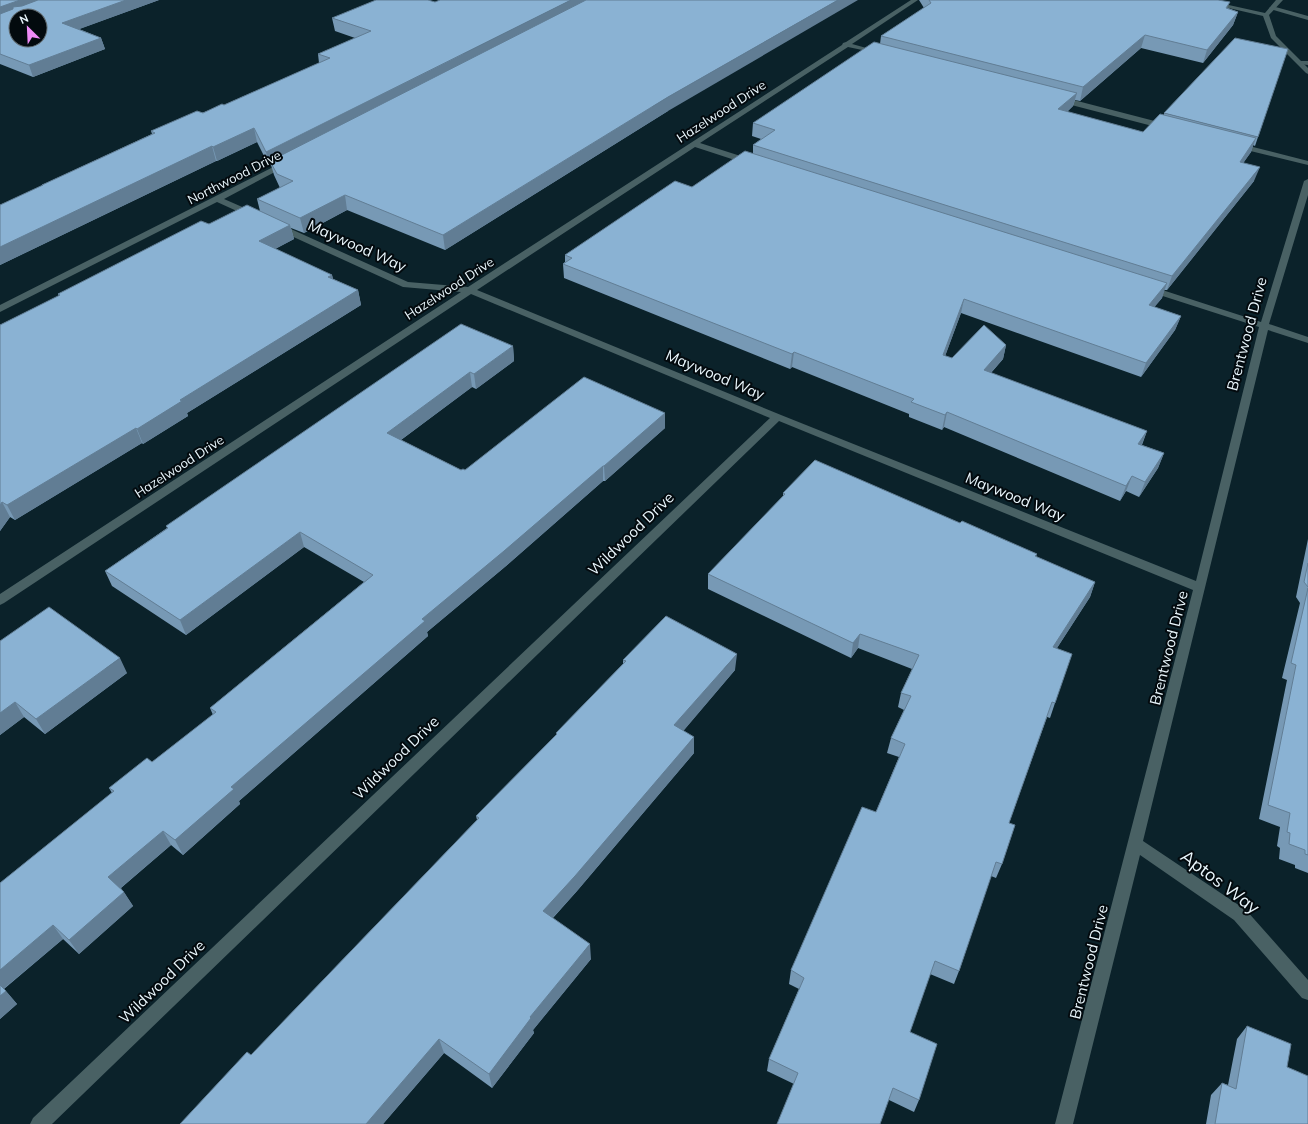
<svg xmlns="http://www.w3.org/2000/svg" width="1308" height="1124" font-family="Mulish,sans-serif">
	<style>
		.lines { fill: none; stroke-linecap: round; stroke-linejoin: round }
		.lane { fill: #496164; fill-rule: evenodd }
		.street { fill: #496164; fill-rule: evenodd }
		.wall { fill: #7799b5 }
		.shaded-wall { fill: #617d94 }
		.building { fill: #8ab2d3; stroke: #617d94; fill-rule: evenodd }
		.labels { text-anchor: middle; stroke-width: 4; stroke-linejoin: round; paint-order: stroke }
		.far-street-label { font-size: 13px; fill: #eaf7fd; stroke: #030a0e }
		.street-label { font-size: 15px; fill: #eaf7fd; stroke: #030a0e }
		.near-street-label { font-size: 18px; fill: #eaf7fd; stroke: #030a0e }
	</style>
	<rect width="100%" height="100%" fill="#0b222a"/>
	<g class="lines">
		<g class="lane">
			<path d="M1272,6L1308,16V20L1270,9L1269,8Z"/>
			<path d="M1299,61H1308V65L1297,64V62Z"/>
		</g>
		<g class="street">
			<path d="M911,0H918L852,44L881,52V54L848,47L700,143L753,160V164H747L695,147L477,290L781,415L1196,581L1259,327L1144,290L1142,288L1147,285L1150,286L1261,322L1304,181L1308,179V195L1269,324L1308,337V343L1268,330L1143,841L1246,910L1308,980V1000L1302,998L1234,920L1140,855L1073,1124H1055L1193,590L779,421L52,1124H30L33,1118L770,418L471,294L4,603L0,605V594L461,292L403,287L276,229L275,227L276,225H282L408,282L468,287L842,45L843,43L846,42Z"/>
			<path d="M1194,0H1206L1265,13L1276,0H1283L1269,15L1276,36L1308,68V74L1306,73L1271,38L1263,16Z"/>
			<path d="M1056,97H1062L1170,125L1171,127L1170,129H1164L1056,101Z"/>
			<path d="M1234,143H1237L1308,161V165L1234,147Z"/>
			<path d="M283,162H286L290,164L224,199L256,213L257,215L256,217H250L217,202L0,312V305Z"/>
		</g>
	</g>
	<g class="wall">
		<path d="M0,0H159L79,29L101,38L105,49L33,77L0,64Z"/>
		<path d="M919,0H1218L1228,8L1238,12L1233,25L1203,63L1141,48L1080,101L1075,100L1073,106L1067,112L1143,132L1164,115V113L1258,137L1255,146L1253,145L1251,152L1243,163L1254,181L1167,290H1164L1162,298L1154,307L1181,316L1175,330L1141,377L961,313L945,356L952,358L1006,345L1003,359L991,373L1147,431L1142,445L1164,453L1158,468L1139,497L1126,491L1120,501L944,427L942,430L909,417V414L792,367L790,369L564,278L563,264L565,262V255L692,187L753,153V145L761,139L752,136L753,123L880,44L881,36L924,8Z"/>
		<path d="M332,18L668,111L445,250L347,210L304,233L291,228L294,239L275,249L332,275L333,279L358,290L361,305L187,413L188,416L143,444L142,443L15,520L10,517L0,531V325L59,296L58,294L209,224L260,211L257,199L280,188L274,175L271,165L269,166L257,142L217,161H216L0,265V205L42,186V185L152,134L151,131L224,105L319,63L318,54L355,38L335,31Z"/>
		<path d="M513,346L514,361L476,389L472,387L401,440L461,470H465L665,413V428L605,481H603L506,566L427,632L428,636L239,801L240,804L183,855L171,845L121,888L133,906L79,954L63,939L4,989L17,1004L0,1019V883L112,793L109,788L152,762L213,715L210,708L364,582L304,547L186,635L112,586L105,571L167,528L166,526Z"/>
		<path d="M783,493L960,523L1037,554L1036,557L1095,582L1090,597L1057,648L1055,703L1050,718L1047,717L1009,823L1002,864L996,878L991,876L959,971L954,984L930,974L910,1032L919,1100L914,1112L889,1100L794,1084L767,1071L769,1059L799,989L789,984L791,970L876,812L899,757L887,753L891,738L904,710L898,707L901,693L912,669L858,648L851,658L708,589V574L783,497Z"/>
		<path d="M1308,539V873L1295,868V865L1279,859L1280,848L1277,846L1280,827L1259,819L1287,680L1282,678L1300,603L1296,597Z"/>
		<path d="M0,641L127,673L45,734L24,717L0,735Z"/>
		<path d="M623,660L735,670L683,731L694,753L577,891L553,918L591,959L533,1030L534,1033L492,1088L444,1053L383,1124H180L251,1055L477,820L476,816L556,735V733L623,664Z"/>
		<path d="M1247,1026L1287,1067L1308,1124H1206L1211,1095L1222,1083L1228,1085L1237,1039Z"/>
	</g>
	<g class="shaded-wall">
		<path d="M20,0H54L0,19V7Z"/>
		<path d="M126,0H159L66,34L62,23Z"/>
		<path d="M571,0H597L270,161L271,165L269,166L266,152Z"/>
		<path d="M838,0H858L668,111L445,250L443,235L668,97Z"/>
		<path d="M1238,12L1233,25L1203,63L1207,50Z"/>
		<path d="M1145,35L1141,48L1080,101L1083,87Z"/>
		<path d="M101,38L105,49L33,77L29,65Z"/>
		<path d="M1077,93L1073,106L1055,122L1058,109Z"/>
		<path d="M254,128L257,142L217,161L213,147Z"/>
		<path d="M1256,138L1251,152L1235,175L1240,162Z"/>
		<path d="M212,146L216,161L0,265V247Z"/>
		<path d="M1260,167L1254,181L1167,290L1172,276Z"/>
		<path d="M345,195L347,210L304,233L300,218Z"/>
		<path d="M290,225L294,239L262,256L259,241Z"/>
		<path d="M332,275L335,289L328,277Z"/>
		<path d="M1167,283L1162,298L1144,320L1149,305Z"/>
		<path d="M358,290L361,305L187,413L188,416L143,444L137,429L180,400Z"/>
		<path d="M964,299L961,313L940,370L943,355Z"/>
		<path d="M1181,316L1175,330L1141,377L1146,363Z"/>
		<path d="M1006,345L1003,359L980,385L984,370Z"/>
		<path d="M513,346L514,361L476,389L474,374Z"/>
		<path d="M794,352L792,367L790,369L792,354Z"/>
		<path d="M470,372L472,387L390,448L387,433Z"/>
		<path d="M947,412L944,427L942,430L945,415Z"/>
		<path d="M665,413V428L605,481L604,466Z"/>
		<path d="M136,428L142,443L15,520L7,505Z"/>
		<path d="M1147,431L1141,446L1138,444Z"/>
		<path d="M1164,453L1158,468L1139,497L1145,482Z"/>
		<path d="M603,466V481L506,566L427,632L428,636L239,801L240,804L183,855L175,840L231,787L422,619Z"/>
		<path d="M1132,476L1126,491L1120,501L1126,486Z"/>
		<path d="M2,502L10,517L0,531V505Z"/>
		<path d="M300,532L304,547L186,635L180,620Z"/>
		<path d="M1095,582L1090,597L1048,662L1053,647Z"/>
		<path d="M860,634L858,648L851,658L853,643Z"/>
		<path d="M737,654L735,670L674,742V725Z"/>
		<path d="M120,658L127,673L45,734L36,719Z"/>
		<path d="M15,702L24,717L0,735V713Z"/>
		<path d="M694,737V753L577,891L545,926L543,911Z"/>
		<path d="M163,831L171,845L117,891L108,877Z"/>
		<path d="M124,892L133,906L79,954L69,940Z"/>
		<path d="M53,925L63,939L2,990L0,988V970Z"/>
		<path d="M590,944L591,959L533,1030L534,1033L492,1088L489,1074L530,1017Z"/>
		<path d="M6,991L17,1004L0,1019V996Z"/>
		<path d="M439,1039L444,1053L383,1124H366Z"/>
	</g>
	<g class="building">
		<path d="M0,0H20L0,7Z"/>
		<path d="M38,0H126L62,23L101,38L29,65L0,54V14L13,9V7L22,6ZM16,16H40V40H16Z"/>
		<path d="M376,0H428L435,2L440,0H571L266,152L254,128L213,147L212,146L0,247V205L43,185H42L155,133L151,131L197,111L203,113L222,104L224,105L330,58L318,54L371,31L332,18Z"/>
		<path d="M586,0H838L668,97L443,235L345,195L300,218L257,199L293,181L277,174L270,161Z"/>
		<path d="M929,0H1218L1230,2L1226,8L1238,12L1207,50L1145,35L1083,87L881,36L931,3Z"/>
		<path d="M1235,38L1288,49L1258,137L1164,113Z"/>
		<path d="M874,42L1077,93L1058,109L1143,132L1160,114L1256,138L1240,162L1260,167L1172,276L753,145L775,130L753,123Z"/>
		<path d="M745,151L1167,283L1149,305L1181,316L1146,363L964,299L943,355L952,358L984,325L1006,345L984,370L1147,431L1138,444L1164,453L1145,482L1132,476L1126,486L947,412L945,415L911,402L914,399L794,352L792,354L563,264L572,258L565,255L675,181L692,187Z"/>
		<path d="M247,205L290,225L259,241L332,275L328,277L358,290L180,400L182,401L137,429L136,428L7,505L2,502L0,505V325L60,295L58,294L201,221L209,224Z"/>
		<path d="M461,324L513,346L474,374L470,372L387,433L461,470L463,469L465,470L584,377L665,413L604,466H603L504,551L422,619L425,621L231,787L234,789L175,840L163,831L108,877L124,892L69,940L53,925L0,970V883L114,791L109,788L147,758L152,762L216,712L210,708L373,575L300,532L180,620L105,571L168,528L166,526Z"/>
		<path d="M815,460L960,523L962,521L1037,554L1035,556L1095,582L1053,647L1072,654L1055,703L1052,702L1009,823L1015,825L1002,864L996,862L959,971L935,961L910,1032L937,1044L919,1100L893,1088L880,1124H777L798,1073L769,1059L804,978L791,970L862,807L876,812L905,744L891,738L911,696L901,693L919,655L860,634L853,643L708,574L785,494L783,493Z"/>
		<path d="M1308,563V587L1304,582Z"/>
		<path d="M1308,588V855L1305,854V850L1289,844L1290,833L1287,832L1290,813L1268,805L1296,665L1291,663Z"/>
		<path d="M49,607L120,658L36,719L15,702L0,713V641Z"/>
		<path d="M666,616L737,654L674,725L694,737L575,876L543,911L590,944L530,1017L531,1018L489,1074L439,1039L366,1124H180L247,1052L251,1055L479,818L476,816L557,734L556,733L626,661L623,660Z"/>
		<path d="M0,985L6,991L0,996Z"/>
		<path d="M1247,1026L1291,1044L1287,1067L1308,1076V1124H1215L1222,1083L1236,1089Z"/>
	</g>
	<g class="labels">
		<g class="far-street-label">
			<text transform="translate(721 111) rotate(-33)" y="5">Hazelwood Drive</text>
			<text transform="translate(234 177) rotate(-27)" y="5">Northwood Drive</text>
			<text transform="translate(449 288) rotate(-33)" y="5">Hazelwood Drive</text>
			<text transform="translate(179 466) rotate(-33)" y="5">Hazelwood Drive</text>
		</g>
		<g class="street-label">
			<text transform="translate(357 246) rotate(24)" y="5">Maywood Way</text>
			<text transform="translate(1247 334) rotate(-75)" y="5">Brentwood Drive</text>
			<text transform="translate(715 375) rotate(23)" y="5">Maywood Way</text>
			<text transform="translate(1015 497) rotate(22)" y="5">Maywood Way</text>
			<text transform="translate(631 534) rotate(-44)" y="5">Wildwood Drive</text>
			<text transform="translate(1169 648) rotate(-76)" y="5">Brentwood Drive</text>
			<text transform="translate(396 758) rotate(-44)" y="5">Wildwood Drive</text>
			<text transform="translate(1089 962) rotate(-76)" y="5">Brentwood Drive</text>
			<text transform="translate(162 982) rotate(-44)" y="5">Wildwood Drive</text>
		</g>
		<g class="near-street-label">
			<text transform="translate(1220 882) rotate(37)" y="6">Aptos Way</text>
		</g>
	</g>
	<g transform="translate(28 28) rotate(336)"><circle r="19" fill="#030a0e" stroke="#5f696e"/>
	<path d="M0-3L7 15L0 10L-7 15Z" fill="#ef8bf6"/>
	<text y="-6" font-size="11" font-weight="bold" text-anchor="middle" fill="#eaf7fd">N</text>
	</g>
</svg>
